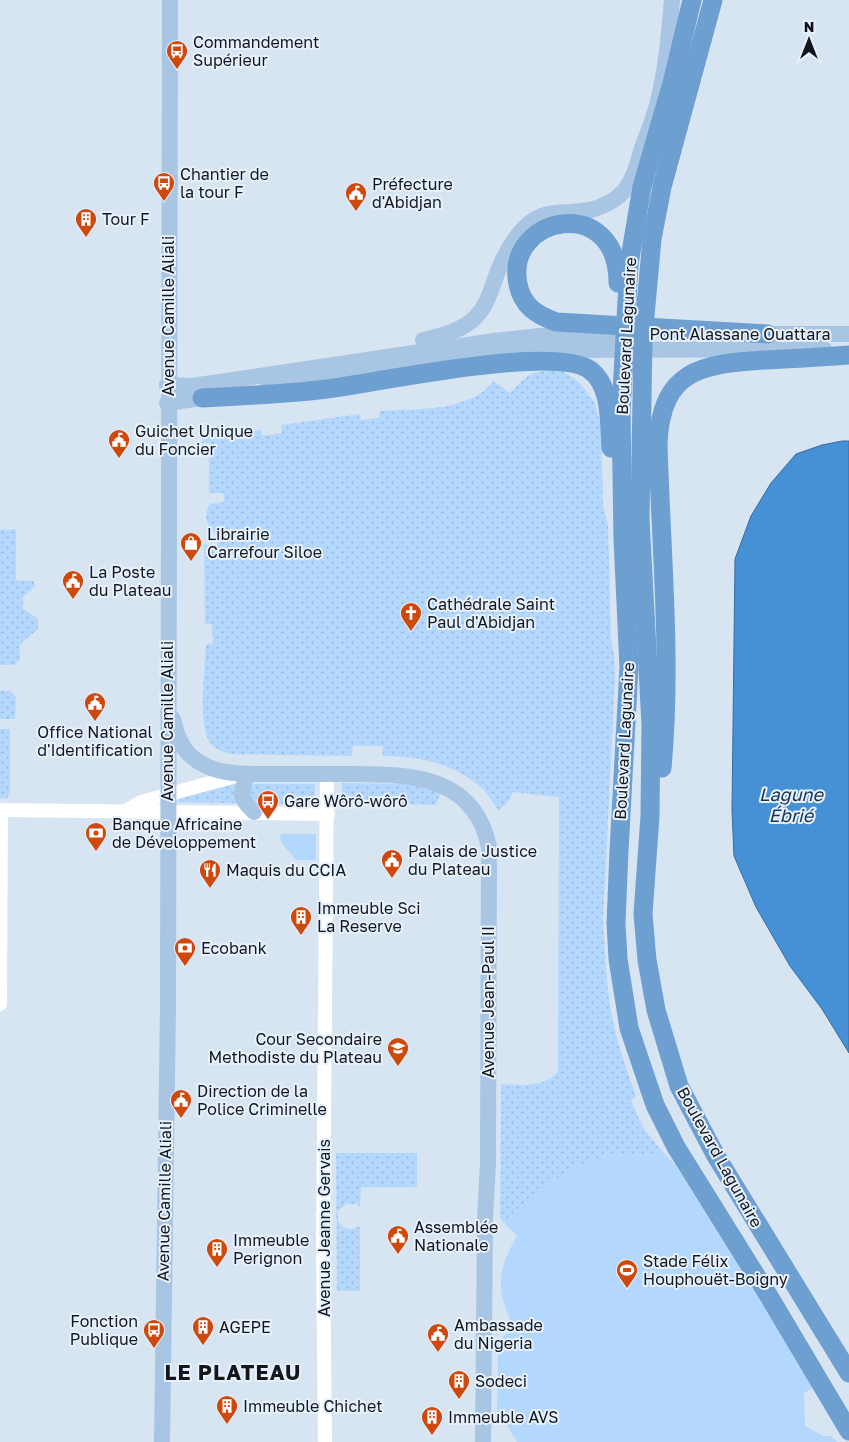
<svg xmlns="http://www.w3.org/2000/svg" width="849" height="1442" font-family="'Golos Text',sans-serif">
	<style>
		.grass { fill: url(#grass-dots) }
		.park { fill: #b4d8fd }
		.water { fill: #4690d6; stroke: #376c9e }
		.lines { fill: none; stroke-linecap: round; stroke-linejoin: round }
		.minor { stroke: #fff; stroke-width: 14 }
		.major { stroke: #a8c5e3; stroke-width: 16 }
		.highway { stroke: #6e9fd1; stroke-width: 19 }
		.labels { text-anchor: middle; stroke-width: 4; stroke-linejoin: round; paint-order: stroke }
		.poi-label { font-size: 16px; fill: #13171c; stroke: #e6f1fd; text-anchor: start }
		.street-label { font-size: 16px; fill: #13171c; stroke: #e6f1fd }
		.water-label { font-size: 18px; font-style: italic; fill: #153351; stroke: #e6f1fd }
		.district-label { font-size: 21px; font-weight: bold; letter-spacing: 1px; fill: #13171c; stroke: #e6f1fd }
	</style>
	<defs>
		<pattern id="grass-dots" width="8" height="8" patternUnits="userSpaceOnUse" patternTransform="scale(1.25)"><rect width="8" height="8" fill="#b4d8fd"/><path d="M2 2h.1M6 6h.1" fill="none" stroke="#9ab9d8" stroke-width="1.8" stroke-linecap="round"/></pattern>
	</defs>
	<rect width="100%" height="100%" fill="#d7e4f2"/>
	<g class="grass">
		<path d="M560,369L579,382L595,403L601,427L603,506L608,525L611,639L614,654L615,678L603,922C606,959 606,997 616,1034C621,1055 629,1075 636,1096L631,1101L644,1129L659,1147L650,1156C591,1145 543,1185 504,1223L500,1218L501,1084C522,1085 543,1088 558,1072L559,797L512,792L510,799L499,811C494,804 489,795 483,789C454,763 419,756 382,756L383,746H353L352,756L231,754C224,752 216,750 211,744C197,728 205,666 206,644H213L212,624H205L204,544L216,547L221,537C209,528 201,519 210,504L224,502V493H209V443H202C204,432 211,427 222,425L223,434L261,430L262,436L282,433L281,425L360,414L361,420L379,418L380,411C418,408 468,413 494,381L510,393C530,373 530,371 560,369Z"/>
		<path d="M16,529V580L34,581L35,587L23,597V609L38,619V629L19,645L20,660L14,665H0V530Z"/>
		<path d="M0,691H10L16,697L15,719H0Z"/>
		<path d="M0,729H10V793L7,798H0Z"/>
		<path d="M342,783L412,784L441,792L436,805L342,803Z"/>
		<path d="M236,784H315L314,805L178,802V798Z"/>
		<path d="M336,1153H417V1187H361L360,1207L356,1204H346L338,1211V1221C344,1230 351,1231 360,1226V1291H337Z"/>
	</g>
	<g class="park">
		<path d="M280,834H316V860H296L281,842Z"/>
		<path d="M659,1147L676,1166L814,1387L804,1393L805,1426L823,1436H831L837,1442H517L505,1422H497L498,1340L514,1329C497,1291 495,1274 517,1236L504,1223C543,1185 591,1145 650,1156Z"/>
	</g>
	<path class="water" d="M842,441H849V1053L822,1009L790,966L756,907L734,856L732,810L735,559L751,516L771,483L796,454L822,445Z"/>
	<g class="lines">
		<g class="minor">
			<path d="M0,810L328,814"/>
			<path d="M126,811L141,802L239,775"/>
			<path d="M0,1004L1,810"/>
			<path d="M325,1442L323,1247L327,774"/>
		</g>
		<g class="major">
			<path d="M756,334H849"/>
			<path d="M423,340C506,324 478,287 518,235C543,202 565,218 597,208C605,205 614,201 620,195C633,183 637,165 642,148C647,134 653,120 657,105C666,71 669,35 672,0"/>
			<path d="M167,385L192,386L494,341L539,336L637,335"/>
			<path d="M268,387L458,358L540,350L824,349"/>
			<path d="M167,403L215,396"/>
			<path d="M173,719C176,733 181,747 191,756C213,776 243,774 270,774C298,774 326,774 354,774C413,774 475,777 489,847L488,1164L485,1219L483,1442"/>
			<path d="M247,774C241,794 238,797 254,812"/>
			<path d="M162,1442L168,1005L170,0"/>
		</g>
		<g class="highway">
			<path d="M692,0L672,83L642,187L629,264L621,411L623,539L629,667L619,851L616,923L618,959L629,1028L655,1105L676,1147L770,1298L849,1431"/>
			<path d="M713,0L662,187L652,239L643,338L640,519L651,725L650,816L643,914L647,960L656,1010L679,1086L716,1156L849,1373"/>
			<path d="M618,283C618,192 504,216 518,284C522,306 537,315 556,322L768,334"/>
			<path d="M202,398C244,396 286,394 327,389C376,383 555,344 590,370C612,386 609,424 611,448"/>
			<path d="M662,768C672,660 661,552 658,444C661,370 701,364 764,360C793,359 821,357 849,355"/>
		</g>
	</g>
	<defs>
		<g id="bus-pin" transform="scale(1.125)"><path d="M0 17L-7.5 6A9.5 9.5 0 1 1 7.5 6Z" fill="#ce490b" stroke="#e6f1fd"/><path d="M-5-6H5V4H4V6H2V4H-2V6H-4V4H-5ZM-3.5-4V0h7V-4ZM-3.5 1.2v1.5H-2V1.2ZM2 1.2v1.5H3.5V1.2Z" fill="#fff"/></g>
		<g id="civic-pin" transform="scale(1.125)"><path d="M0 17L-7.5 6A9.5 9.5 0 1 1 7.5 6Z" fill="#ce490b" stroke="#e6f1fd"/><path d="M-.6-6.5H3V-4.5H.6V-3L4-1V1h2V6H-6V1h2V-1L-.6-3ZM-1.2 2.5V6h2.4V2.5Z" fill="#fff"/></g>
		<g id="building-pin" transform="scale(1.125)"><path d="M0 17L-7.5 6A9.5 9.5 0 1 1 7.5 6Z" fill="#ce490b" stroke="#e6f1fd"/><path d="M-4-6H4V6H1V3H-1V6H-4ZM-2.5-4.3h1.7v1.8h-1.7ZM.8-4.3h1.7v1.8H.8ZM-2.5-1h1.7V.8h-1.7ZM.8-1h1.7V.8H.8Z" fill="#fff"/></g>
		<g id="shop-pin" transform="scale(1.125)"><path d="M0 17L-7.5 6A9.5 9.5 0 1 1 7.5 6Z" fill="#ce490b" stroke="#e6f1fd"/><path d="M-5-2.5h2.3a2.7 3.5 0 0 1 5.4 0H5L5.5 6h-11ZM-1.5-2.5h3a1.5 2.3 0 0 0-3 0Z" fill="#fff"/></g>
		<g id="church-pin" transform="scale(1.125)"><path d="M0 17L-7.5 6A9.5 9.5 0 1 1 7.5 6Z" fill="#ce490b" stroke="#e6f1fd"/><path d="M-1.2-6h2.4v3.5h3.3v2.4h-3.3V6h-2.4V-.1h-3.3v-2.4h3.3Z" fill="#fff"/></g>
		<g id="bank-pin" transform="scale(1.125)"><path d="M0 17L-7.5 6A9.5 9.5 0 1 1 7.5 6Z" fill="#ce490b" stroke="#e6f1fd"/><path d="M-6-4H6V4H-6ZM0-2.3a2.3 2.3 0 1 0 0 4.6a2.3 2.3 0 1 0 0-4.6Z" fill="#fff"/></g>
		<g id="restaurant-pin" transform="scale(1.125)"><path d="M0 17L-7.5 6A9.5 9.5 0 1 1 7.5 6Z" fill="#ce490b" stroke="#e6f1fd"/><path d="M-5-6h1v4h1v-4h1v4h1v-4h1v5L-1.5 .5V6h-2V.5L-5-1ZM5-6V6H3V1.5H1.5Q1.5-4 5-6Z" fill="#fff"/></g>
		<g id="school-pin" transform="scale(1.125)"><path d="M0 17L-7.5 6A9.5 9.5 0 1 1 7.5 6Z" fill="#ce490b" stroke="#e6f1fd"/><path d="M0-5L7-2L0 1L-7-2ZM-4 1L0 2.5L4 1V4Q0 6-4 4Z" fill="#fff"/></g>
		<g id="stadium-pin" transform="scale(1.125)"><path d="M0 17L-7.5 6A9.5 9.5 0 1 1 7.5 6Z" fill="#ce490b" stroke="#e6f1fd"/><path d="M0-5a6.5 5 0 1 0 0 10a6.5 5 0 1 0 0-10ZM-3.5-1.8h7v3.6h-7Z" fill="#fff"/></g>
	</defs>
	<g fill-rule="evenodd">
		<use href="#bus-pin" x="177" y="51"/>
		<use href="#bus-pin" x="164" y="183"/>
		<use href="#civic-pin" x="356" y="193"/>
		<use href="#building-pin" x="86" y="219"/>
		<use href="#civic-pin" x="119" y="440"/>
		<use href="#shop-pin" x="191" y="543"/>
		<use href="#civic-pin" x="73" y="581"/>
		<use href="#church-pin" x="411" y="613"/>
		<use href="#civic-pin" x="95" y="703"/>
		<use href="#bus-pin" x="268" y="801"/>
		<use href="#bank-pin" x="96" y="833"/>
		<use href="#civic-pin" x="392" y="860"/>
		<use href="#restaurant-pin" x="210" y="870"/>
		<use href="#building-pin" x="301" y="917"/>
		<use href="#bank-pin" x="185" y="948"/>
		<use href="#school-pin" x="398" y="1048"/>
		<use href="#civic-pin" x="181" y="1100"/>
		<use href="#civic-pin" x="398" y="1236"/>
		<use href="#building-pin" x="217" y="1249"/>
		<use href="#stadium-pin" x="627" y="1270"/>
		<use href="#building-pin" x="203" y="1327"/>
		<use href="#bus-pin" x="154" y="1330"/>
		<use href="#civic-pin" x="438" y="1334"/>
		<use href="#building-pin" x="459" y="1381"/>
		<use href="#building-pin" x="227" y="1406"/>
		<use href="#building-pin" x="432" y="1417"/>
	</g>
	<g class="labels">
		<g class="poi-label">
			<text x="193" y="48">Commandement<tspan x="193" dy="18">Supérieur</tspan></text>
			<text x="180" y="180">Chantier de<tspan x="180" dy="18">la tour F</tspan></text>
			<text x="372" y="190">Préfecture<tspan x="372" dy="18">d'Abidjan</tspan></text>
			<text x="102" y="225">Tour F</text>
			<text x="135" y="437">Guichet Unique<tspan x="135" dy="18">du Foncier</tspan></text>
			<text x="207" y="540">Librairie<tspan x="207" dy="18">Carrefour Siloe</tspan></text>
			<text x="89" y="578">La Poste<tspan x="89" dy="18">du Plateau</tspan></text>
			<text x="427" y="610">Cathédrale Saint<tspan x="427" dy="18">Paul d'Abidjan</tspan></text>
			<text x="95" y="738" text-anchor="middle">Office National<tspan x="95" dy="18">d'Identification</tspan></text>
			<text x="284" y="807">Gare Wôrô-wôrô</text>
			<text x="112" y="830">Banque Africaine<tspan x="112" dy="18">de Développement</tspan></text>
			<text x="408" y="857">Palais de Justice<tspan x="408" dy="18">du Plateau</tspan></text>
			<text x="226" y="876">Maquis du CCIA</text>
			<text x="317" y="914">Immeuble Sci<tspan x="317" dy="18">La Reserve</tspan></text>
			<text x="201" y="954">Ecobank</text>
			<text x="382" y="1045" text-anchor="end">Cour Secondaire<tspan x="382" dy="18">Methodiste du Plateau</tspan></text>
			<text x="197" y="1097">Direction de la<tspan x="197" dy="18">Police Criminelle</tspan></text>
			<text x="414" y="1233">Assemblée<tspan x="414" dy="18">Nationale</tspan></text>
			<text x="233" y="1246">Immeuble<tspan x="233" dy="18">Perignon</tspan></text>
			<text x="643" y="1267">Stade Félix<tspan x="643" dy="18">Houphouët-Boigny</tspan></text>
			<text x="138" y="1327" text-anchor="end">Fonction<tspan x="138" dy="18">Publique</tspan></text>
			<text x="454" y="1331">Ambassade<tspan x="454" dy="18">du Nigeria</tspan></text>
			<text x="219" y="1333">AGEPE</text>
			<text x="475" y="1387">Sodeci</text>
			<text x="243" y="1412">Immeuble Chichet</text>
			<text x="448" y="1423">Immeuble AVS</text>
		</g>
		<g class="street-label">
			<text transform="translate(168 316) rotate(-90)" y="6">Avenue Camille Aliali</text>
			<text x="740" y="340">Pont Alassane Ouattara</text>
			<text transform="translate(626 336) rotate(-87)" y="6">Boulevard Lagunaire</text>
			<text transform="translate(167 721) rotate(-90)" y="6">Avenue Camille Aliali</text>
			<text transform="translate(624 741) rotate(-87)" y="6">Boulevard Lagunaire</text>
			<text transform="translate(488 1002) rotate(-90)" y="6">Avenue Jean-Paul II</text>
			<text transform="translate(720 1157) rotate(61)" y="6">Boulevard Lagunaire</text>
			<text transform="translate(164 1201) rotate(-89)" y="6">Avenue Camille Aliali</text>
			<text transform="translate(324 1228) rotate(-90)" y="6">Avenue Jeanne Gervais</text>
		</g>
		<g class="water-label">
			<text x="791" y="801">Lagune<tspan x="791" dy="21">Ébrié</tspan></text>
		</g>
		<g class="district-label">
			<text x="233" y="1380">LE PLATEAU</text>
		</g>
	</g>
	<g transform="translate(809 40)" stroke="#e6f1fd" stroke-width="4" paint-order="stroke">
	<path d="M0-4L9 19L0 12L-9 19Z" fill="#13171c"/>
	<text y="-8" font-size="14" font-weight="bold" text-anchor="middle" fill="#13171c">N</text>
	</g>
</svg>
